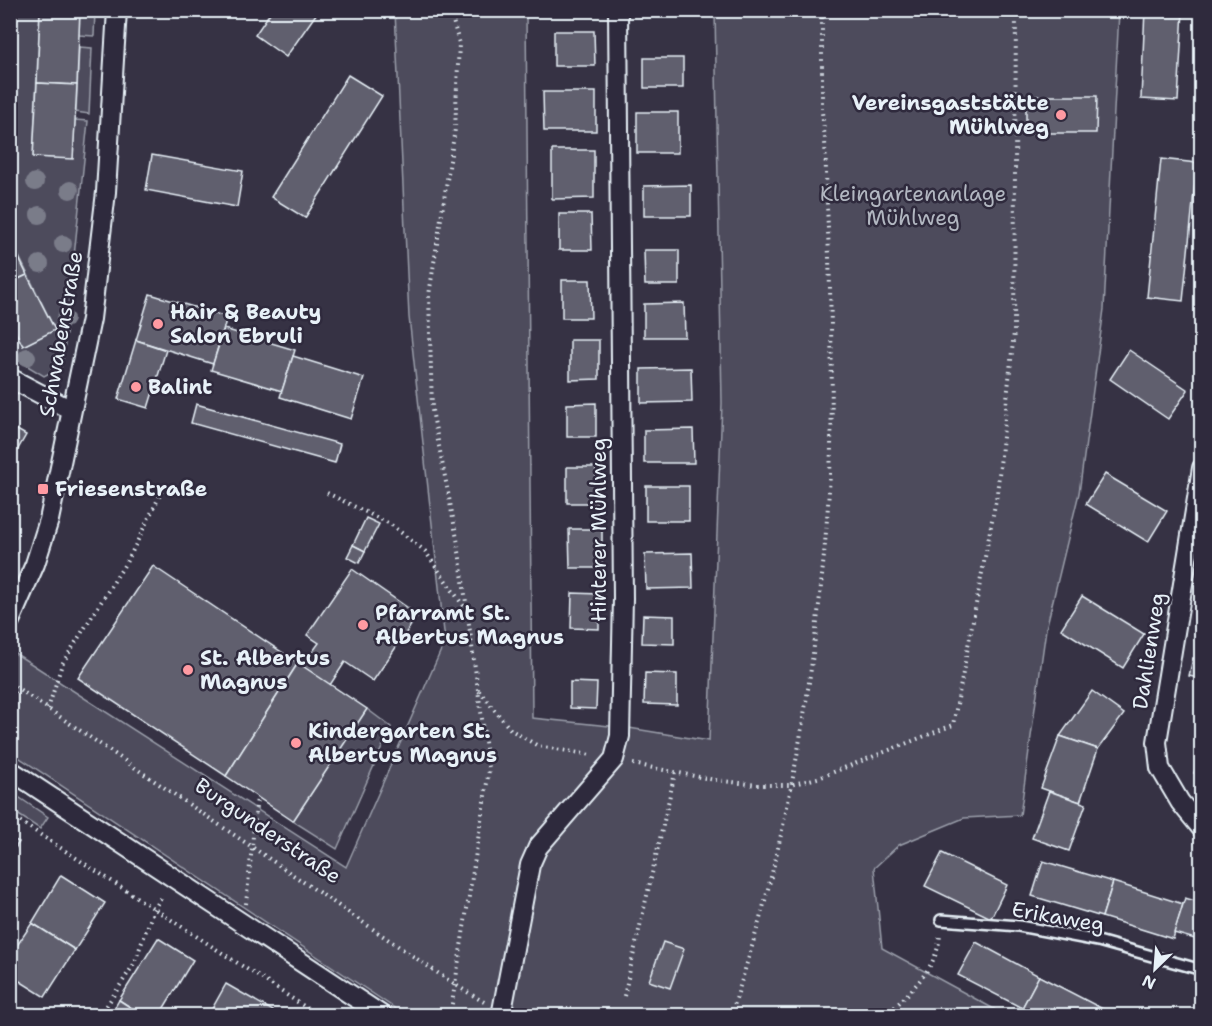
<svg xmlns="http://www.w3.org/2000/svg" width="1212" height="1026" font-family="'Shantell Sans',sans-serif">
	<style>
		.green { fill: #4d4b5c; stroke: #9a9eaa; stroke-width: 1.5 }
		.building { fill: #605e6e; stroke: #e8f1f8; stroke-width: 1.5 }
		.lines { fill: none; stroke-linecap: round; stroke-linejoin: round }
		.service-casing { stroke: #e8f1f8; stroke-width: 14 }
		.minor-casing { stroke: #e8f1f8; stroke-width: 22 }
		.path { stroke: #e8f1f8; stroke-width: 4; stroke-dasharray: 1.5 4.5; stroke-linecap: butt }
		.service { stroke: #2f2a3d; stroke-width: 9 }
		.minor { stroke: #2f2a3d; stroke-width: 18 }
		.tree { fill: #7a7b89 }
		.poi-dot { fill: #ff9aa2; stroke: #2f2a3d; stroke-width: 2 }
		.labels { text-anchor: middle; stroke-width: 5; stroke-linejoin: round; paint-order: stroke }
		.poi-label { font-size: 21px; font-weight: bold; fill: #e8f1f8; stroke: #2f2a3d; text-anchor: start }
		.park-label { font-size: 21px; fill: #b2b7c1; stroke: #2f2a3d }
		.street-label { font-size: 21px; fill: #e8f1f8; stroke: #2f2a3d }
	</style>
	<rect width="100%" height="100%" fill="#363244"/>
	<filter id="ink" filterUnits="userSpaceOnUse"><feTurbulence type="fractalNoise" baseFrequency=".0167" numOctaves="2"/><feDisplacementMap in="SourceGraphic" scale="12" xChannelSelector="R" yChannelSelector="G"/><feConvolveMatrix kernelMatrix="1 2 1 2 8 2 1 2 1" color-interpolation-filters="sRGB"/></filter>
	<g filter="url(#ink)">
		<g class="green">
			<path d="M11,11H40L33,157L73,158L75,120L88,121L64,353L61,367L44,376L11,356V324L23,346L55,330L11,240Z"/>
			<path d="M80,11H95L94,36L79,35Z"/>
			<path d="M395,11H526L532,718L629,728L709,741L722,403L715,11H1119L1104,309L1079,493L1046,629L1020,815L964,818L899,845L874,868L882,948L1005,1015H405L11,752L10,650L346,867L445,641L409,317Z"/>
			<path d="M79,47L92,48L89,114L76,112Z"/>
			<path d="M367,709L391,727L337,849L293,821Z"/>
			<path d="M11,792L48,817L40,829L11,810Z"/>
		</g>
		<g class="building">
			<path d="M40,10H80L77,85L37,83Z"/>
			<path d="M192,10H214L213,15L192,14Z"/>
			<path d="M272,10H319L286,57L255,35Z"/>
			<rect x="638" y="10" width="43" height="6"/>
			<path d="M1145,10H1183L1178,101L1141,99Z"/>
			<path d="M554,31H594L595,66H554Z"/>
			<rect x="644" y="58" width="39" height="30"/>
			<path d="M348,75L382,96L305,218L271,197Z"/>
			<path d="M37,83L77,85L73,159L33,157Z"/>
			<path d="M543,92H596V131H544Z"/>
			<path d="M1026,96H1097L1096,133H1026Z"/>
			<rect x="637" y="112" width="41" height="41"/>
			<path d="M552,150H594V198L552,199Z"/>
			<path d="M152,155L243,171L237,207L146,190Z"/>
			<path d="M1161,159L1197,163L1183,301L1147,297Z"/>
			<path d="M691,185V216H644V186Z"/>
			<path d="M559,214H591L592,250H559Z"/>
			<path d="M10,240L27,275L10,283Z"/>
			<path d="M644,250H679V285H645Z"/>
			<path d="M27,275L55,330L23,346L10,321V283Z"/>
			<path d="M562,280H590L591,318H562Z"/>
			<path d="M150,294L227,317L213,364L136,340Z"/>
			<path d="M684,303L685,337H644V304Z"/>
			<path d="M224,329L295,350L282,391L211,370Z"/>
			<path d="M136,340L166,350L148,408L118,399Z"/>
			<path d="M570,340H599V379L570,380Z"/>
			<path d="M1129,350L1188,390L1168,419L1110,379Z"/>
			<path d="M293,356L364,378L351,419L280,397Z"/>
			<path d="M691,368L692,402L641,403V369Z"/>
			<path d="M596,403V437H567V404Z"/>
			<path d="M196,404L340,444L335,463L191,423Z"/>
			<path d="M10,426L26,435L10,463Z"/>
			<path d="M693,429L694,463H644V430Z"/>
			<rect x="567" y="467" width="29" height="36"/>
			<path d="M1105,474L1167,511L1148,542L1086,504Z"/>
			<rect x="646" y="486" width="43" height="35"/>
			<path d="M366,518L379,524L365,551L353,545Z"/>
			<path d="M569,529H602V568H570Z"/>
			<path d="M353,545L365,551L359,563L347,557Z"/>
			<path d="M692,553L693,588L646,589L645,554Z"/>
			<path d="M153,566L298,663L226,776L78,678Z"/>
			<path d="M352,569L418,615L373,681L345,662L330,685L302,666L319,643L307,635Z"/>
			<path d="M572,593L599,594V629L571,628Z"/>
			<path d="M1082,596L1144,634L1123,668L1061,629Z"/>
			<path d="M643,615L674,616V644L642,643Z"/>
			<path d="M1193,658L1202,660V679L1189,676Z"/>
			<path d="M298,663L367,709L293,821L226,776Z"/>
			<path d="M645,673L677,674V705L644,704Z"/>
			<path d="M570,682L597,683L596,709L570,708Z"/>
			<path d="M1092,691L1124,714L1098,749L1060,736Z"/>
			<path d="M1060,736L1098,749L1080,802L1041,788Z"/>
			<path d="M1202,752V776L1194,773Z"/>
			<path d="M1049,791L1086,804L1069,851L1032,838Z"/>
			<path d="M10,838L19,842L10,856Z"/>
			<path d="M942,853L1007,885L991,918L925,886Z"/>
			<path d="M1043,861L1113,882L1102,917L1032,896Z"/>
			<path d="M61,875L105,903L75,950L32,923Z"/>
			<path d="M1113,882L1183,904L1173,939L1102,917Z"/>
			<path d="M1185,898L1202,903V941L1174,933Z"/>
			<path d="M32,923L75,950L45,997L10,975V956Z"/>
			<path d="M158,938L193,960L159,1016H144L119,1000Z"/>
			<path d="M663,942L684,949L670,988L649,981Z"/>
			<path d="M976,942L1039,976L1022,1008L958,975Z"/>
			<path d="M1039,976L1103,1009L1100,1016H1036L1022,1008Z"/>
			<path d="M226,984L282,1016H208Z"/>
			<path d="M119,1000L144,1016H110Z"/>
		</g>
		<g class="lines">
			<g class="service-casing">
				<path id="service" d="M941,920L1019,926L1098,941L1202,970"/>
			</g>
			<g class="minor-casing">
				<g id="minor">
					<path d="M10,378L71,410"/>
					<path d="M1202,468L1157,742L1160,768L1180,802L1202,829"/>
					<path d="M10,621L35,564L49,520L91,319L106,192L117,10"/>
					<path d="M10,770L383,1016"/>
					<path d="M501,1016L530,865L538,847L614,759L620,736L623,598L618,10"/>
				</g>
			</g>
			<g class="path">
				<path d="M327,493L390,524L425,551L469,614"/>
				<path d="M10,683L454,984L484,1002"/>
				<path d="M479,691L511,730L538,746L591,755"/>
				<path d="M10,697L17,688"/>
				<path d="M48,709L62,664L130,556L166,483"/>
				<path d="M633,764L715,780L757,785H790L821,777L953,725L997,494L1014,332L1016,10"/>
				<path d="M10,815L319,1016"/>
				<path d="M246,904L257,797"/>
				<path d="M624,996L675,773"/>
				<path d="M100,1016L134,964L154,909L163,895"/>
				<path d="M450,1016L489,770L458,544L432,410L429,295L455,129L459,43L450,10"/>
				<path d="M731,1016C744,972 758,929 769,885C803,751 822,611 830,474C835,363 828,250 825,139L822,112V10"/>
				<path d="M886,1016C909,992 938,969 940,934"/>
			</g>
			<use href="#service" class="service"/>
			<use href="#minor" class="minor"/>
		</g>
		<g class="tree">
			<circle cx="35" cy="182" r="9"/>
			<circle cx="70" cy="190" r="9"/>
			<circle cx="39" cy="215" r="9"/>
			<circle cx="63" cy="244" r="9"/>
			<circle cx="40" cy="264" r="9"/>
			<circle cx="65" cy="319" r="9"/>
			<circle cx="27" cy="357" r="9"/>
		</g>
	</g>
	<g class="poi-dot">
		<circle cx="1061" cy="115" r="6"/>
		<circle cx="158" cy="324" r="6"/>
		<circle cx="136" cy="387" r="6"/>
		<rect x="37" y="483" width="12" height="12" rx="3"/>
		<circle cx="363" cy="625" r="6"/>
		<circle cx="188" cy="670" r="6"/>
		<circle cx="296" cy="743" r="6"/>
	</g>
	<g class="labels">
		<g class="poi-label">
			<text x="1049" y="110" text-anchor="end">Vereinsgaststätte<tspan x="1049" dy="24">Mühlweg</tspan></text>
			<text x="170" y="319">Hair &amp; Beauty<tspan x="170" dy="24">Salon Ebruli</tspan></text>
			<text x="148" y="394">Balint</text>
			<text x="55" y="496">Friesenstraße</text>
			<text x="375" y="620">Pfarramt St.<tspan x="375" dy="24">Albertus Magnus</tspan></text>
			<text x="200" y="665">St. Albertus<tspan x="200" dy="24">Magnus</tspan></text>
			<text x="308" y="738">Kindergarten St.<tspan x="308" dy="24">Albertus Magnus</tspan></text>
		</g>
		<g class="park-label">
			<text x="913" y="201">Kleingartenanlage<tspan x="913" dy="24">Mühlweg</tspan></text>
		</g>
		<g class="street-label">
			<text transform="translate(61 334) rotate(-80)" y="7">Schwabenstraße</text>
			<text transform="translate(599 530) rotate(-90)" y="7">Hinterer Mühlweg</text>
			<text transform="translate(1149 651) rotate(-81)" y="7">Dahlienweg</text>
			<text transform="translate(268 831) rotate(34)" y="7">Burgunderstraße</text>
			<text transform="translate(1058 917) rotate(10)" y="7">Erikaweg</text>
		</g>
	</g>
	<rect width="1212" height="1026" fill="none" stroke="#2f2a3d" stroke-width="36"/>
	<rect x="18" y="18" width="1176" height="990" fill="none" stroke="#e8f1f8" stroke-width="2" filter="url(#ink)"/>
	<g transform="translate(1155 969) rotate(205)" stroke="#2f2a3d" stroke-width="4.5" paint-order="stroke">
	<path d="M0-4.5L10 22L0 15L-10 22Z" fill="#e8f1f8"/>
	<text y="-9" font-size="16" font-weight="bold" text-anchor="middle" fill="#e8f1f8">N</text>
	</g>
</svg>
